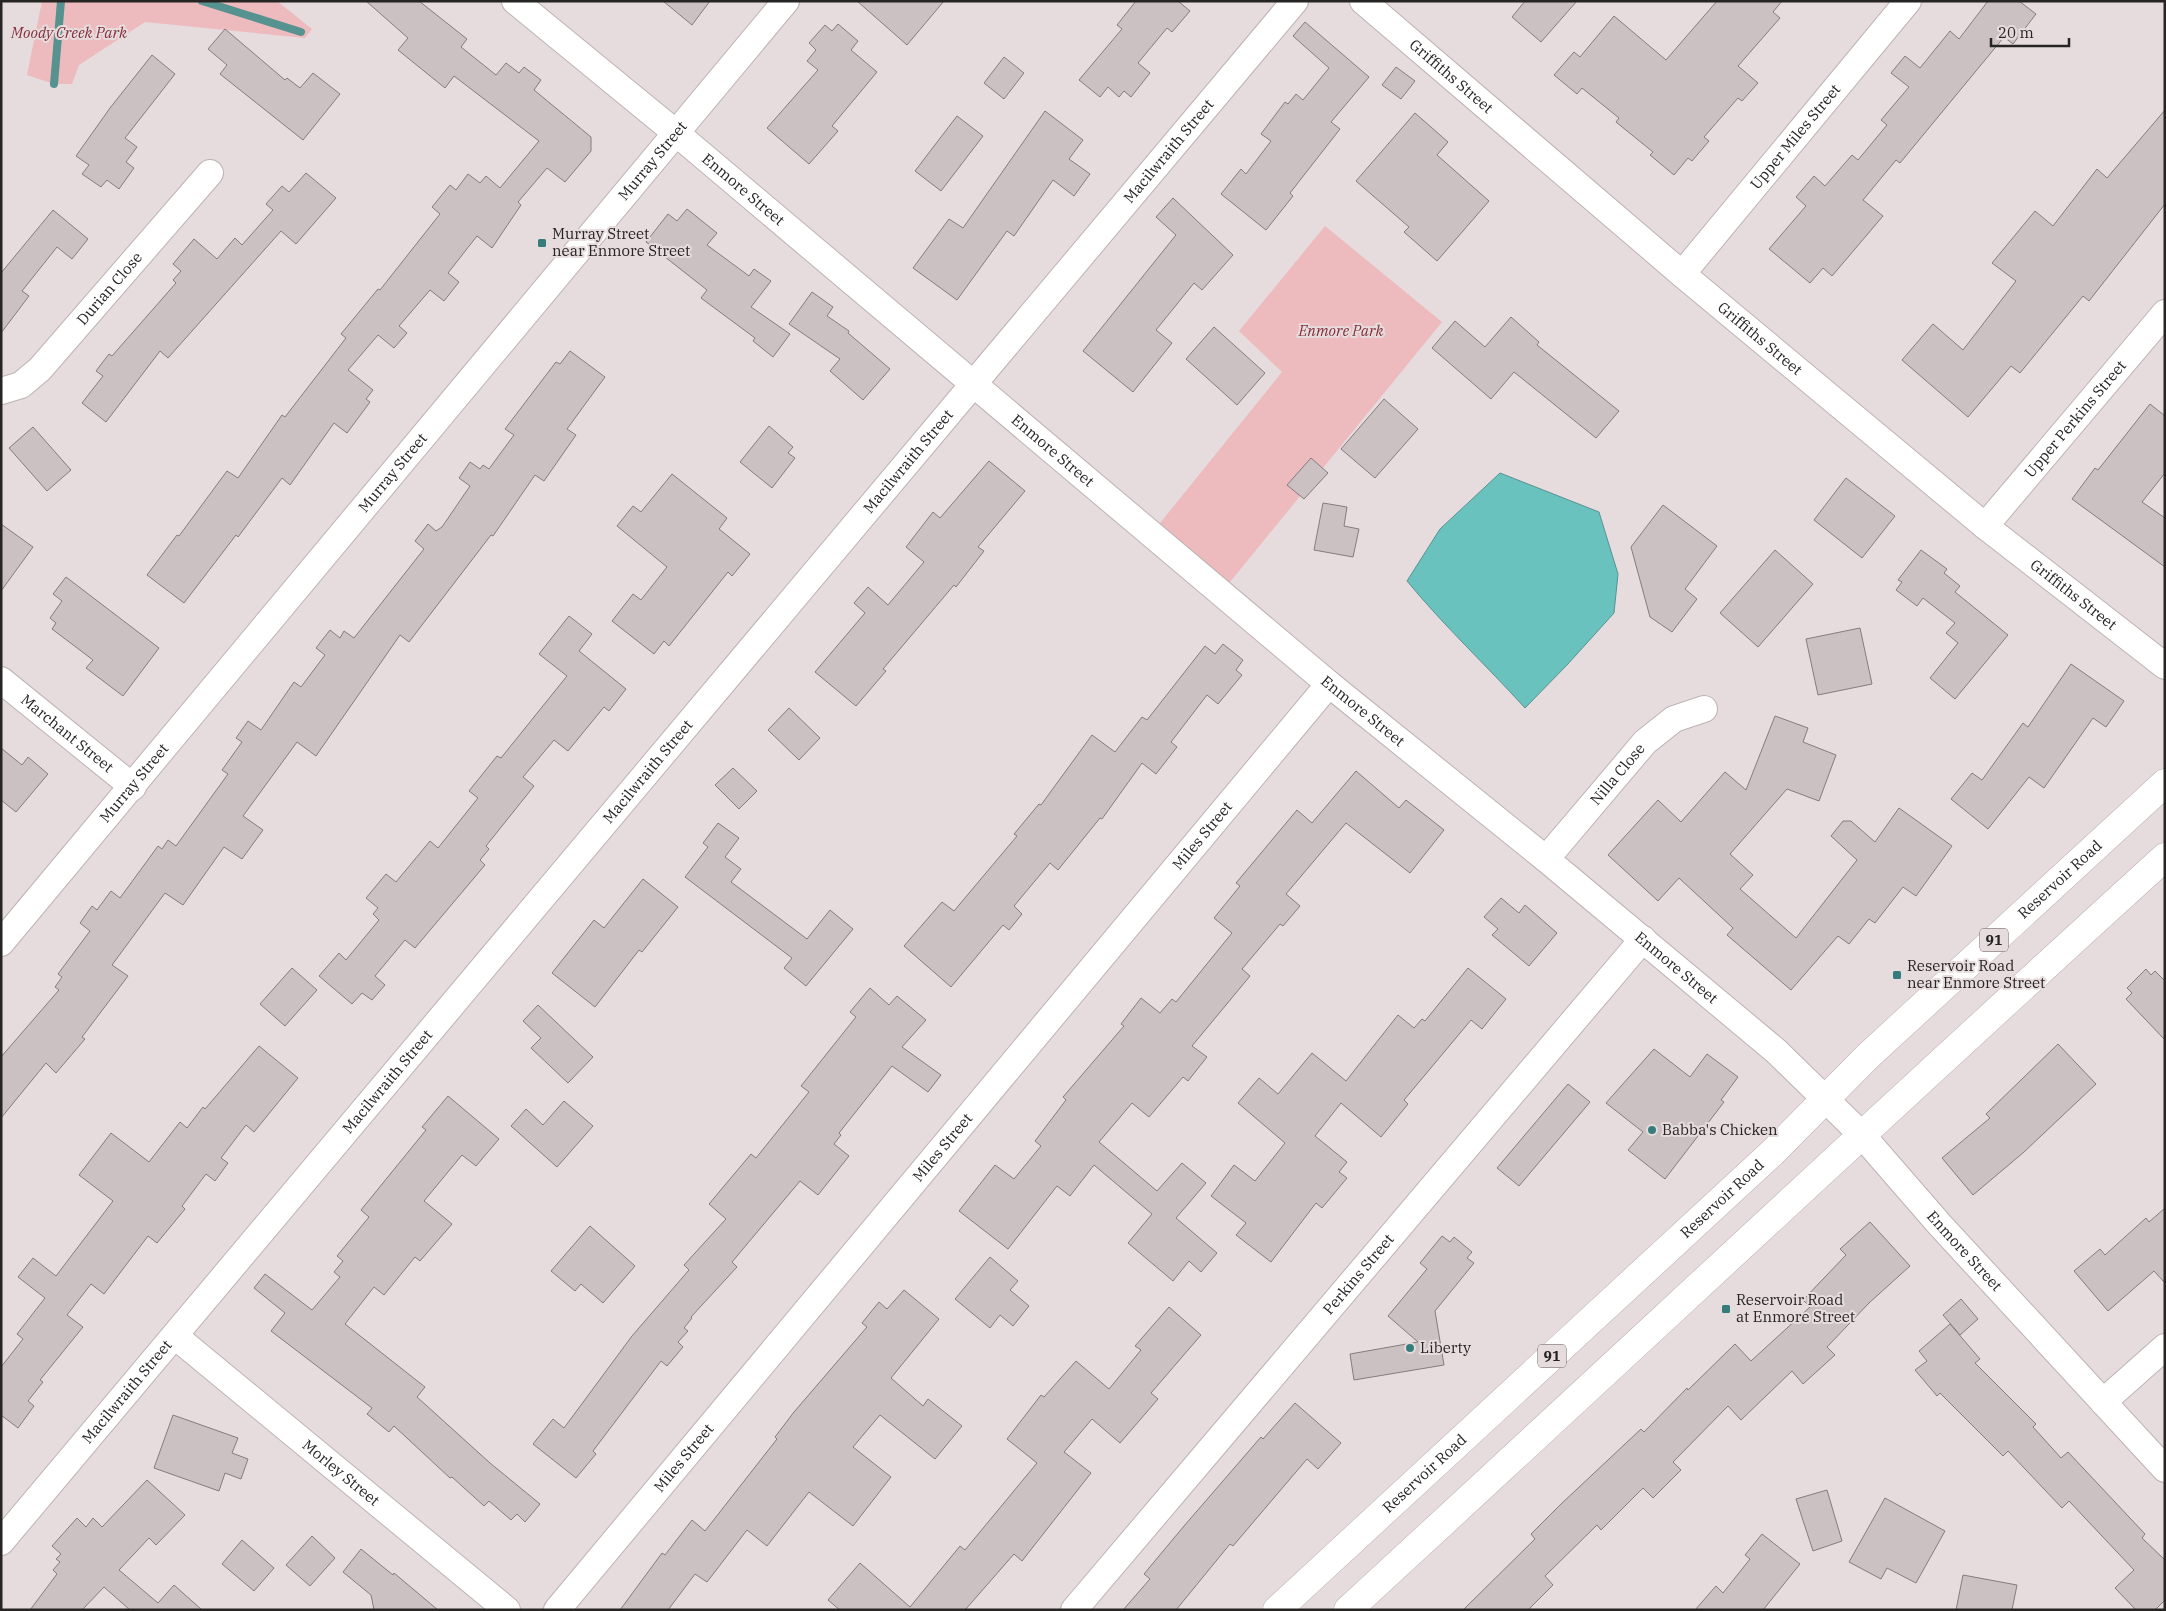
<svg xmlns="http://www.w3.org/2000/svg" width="2166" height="1611" font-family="'IBM Plex Serif',serif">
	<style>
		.green { fill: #edbabd }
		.water { fill: #6ac2be; stroke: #569390 }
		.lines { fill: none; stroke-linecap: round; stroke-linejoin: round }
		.stream { stroke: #569390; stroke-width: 8 }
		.building { fill: #cbc1c2; stroke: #857c7c }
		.street-casing { stroke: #bdb3b4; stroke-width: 28 }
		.primary-casing { stroke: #bdb3b4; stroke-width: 29 }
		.street { stroke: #fff; stroke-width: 26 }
		.primary { stroke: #fff; stroke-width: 28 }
		.poi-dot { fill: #357d7b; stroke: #e6dcdd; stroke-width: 2 }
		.labels { text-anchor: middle; stroke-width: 4; stroke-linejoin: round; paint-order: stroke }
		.shield { fill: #e6dcdd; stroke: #605b5c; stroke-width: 1 }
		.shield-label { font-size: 14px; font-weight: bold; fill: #272424 }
		.park-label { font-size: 15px; font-style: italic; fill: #84303c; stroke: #e6dcdd }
		.street-label { font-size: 15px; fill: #272424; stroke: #e6dcdd }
		.poi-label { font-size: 15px; fill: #272424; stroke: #e6dcdd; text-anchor: start }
	</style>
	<rect width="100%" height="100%" fill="#e6dcdd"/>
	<g class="green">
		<path d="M42,1H277L312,29L305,38L145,22L79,65L72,84H54L27,75Z"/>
		<path d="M1325,226L1442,322L1221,593L1152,533L1282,372L1239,331Z"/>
	</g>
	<path class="water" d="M1500,473L1599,512L1618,574L1614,613L1567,665L1525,708C1486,665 1444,626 1407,581L1440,529Z"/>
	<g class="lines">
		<g class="stream">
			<path d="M202,1L301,32"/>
			<path d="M54,84L61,1"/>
		</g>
	</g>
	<g class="building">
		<path d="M366,1H419L467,39L461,47L496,75L506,63L519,73L524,67L541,80L534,90L591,137V151L565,182L547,168L518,202L521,205L492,248L477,236L448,273L459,282L444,301L430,290L399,326L407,333L394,348L378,335L348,370L373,390L366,399L370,402L347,433L334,423L290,485L282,478L238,537L236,535L184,603L147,575L177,535L179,536L227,471L238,478L282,415L285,417L346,338L341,334L378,289L380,290L440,214L432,207L450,185L456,190L468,174L480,183L486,176L500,188L539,141L454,76L445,88L398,50L408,38Z"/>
		<path d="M663,1H710L692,25Z"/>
		<path d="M857,1H944L907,45Z"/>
		<path d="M1136,1H1178L1190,11L1172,32L1167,28L1138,63L1150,73L1131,97L1124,91L1119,97L1108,87L1100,97L1079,80L1122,29L1117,25Z"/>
		<path d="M1525,1H1577L1541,42L1512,17Z"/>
		<path d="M1717,1H1782L1773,12L1780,18L1738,66L1758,83L1742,101L1738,98L1704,137L1709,141L1692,161L1688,158L1674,175L1650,155L1653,152L1616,122L1619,118L1582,88L1577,94L1554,75L1574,52L1580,57L1614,16L1666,60Z"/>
		<path d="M1988,1H2019L2036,14L2013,44L2004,37L1900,163L1896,160L1863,200L1883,216L1832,276L1823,268L1810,283L1769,249L1806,206L1796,197L1814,176L1825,186L1852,155L1858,160L1887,125L1881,120L1909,87L1891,73L1905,56L1920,68L1950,31L1959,39Z"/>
		<path d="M1305,22L1369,77L1331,122L1340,129L1290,193L1293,196L1266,230L1221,194L1241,169L1246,174L1271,141L1261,134L1285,102L1288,104L1296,94L1303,100L1329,68L1293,36Z"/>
		<path d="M838,24L858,41L851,50L877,72L832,126L838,131L809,164L767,128L818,70L807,61L816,50L809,43L825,25L832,31Z"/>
		<path d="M225,29L285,80L287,78L300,88L313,73L340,94L303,140L220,74L227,65L208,49Z"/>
		<path d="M152,55L175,74L125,138L137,147L126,162L134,168L119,189L107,180L101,187L82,174L89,165L76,156L110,108Z"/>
		<path d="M1004,57L1024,73L1004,99L984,83Z"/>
		<path d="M1396,67L1415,81L1401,99L1382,85Z"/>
		<path d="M2165,110V204L2089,301L2083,296L2020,373L2011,366L1968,417L1902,360L1933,324L1963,350L2016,281L1992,263L2035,211L2053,226L2097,169L2107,178Z"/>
		<path d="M1045,111L1083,140L1069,159L1090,174L1074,196L1053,180L1014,236L1007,231L957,300L913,268L949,219L963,228Z"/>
		<path d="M1415,113L1448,142L1437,155L1489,201L1437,261L1404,232L1409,227L1356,181Z"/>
		<path d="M957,116L983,136L941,191L915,171Z"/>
		<path d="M306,173L336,198L296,244L281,231L168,358L160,351L106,422L82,403L103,376L96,371L109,354L112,356L176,283L173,280L181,271L173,264L194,239L217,259L235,238L242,245L273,210L266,204L282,186L289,192Z"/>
		<path d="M1173,198L1233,255L1202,290L1194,283L1156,330L1172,343L1133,392L1083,351L1176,235L1156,217Z"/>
		<path d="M687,209L717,233L707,245L749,276L754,269L771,281L751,307L790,334L773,357L753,341L755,338L701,298L707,290L646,242L668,214L677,221Z"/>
		<path d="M53,210L88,239L72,259L57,247L22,291L29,296L1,333V273Z"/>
		<path d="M812,292L833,307L827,316L849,331L848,333L890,369L863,400L830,371L840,359L789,324Z"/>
		<path d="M1511,317L1539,342L1537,345L1619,411L1596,438L1514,372L1491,399L1432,348L1455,321L1485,347Z"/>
		<path d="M1214,327L1265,373L1237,405L1186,359Z"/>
		<path d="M570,351L605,377L567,429L576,435L544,481L535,475L493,536L491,535L409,642L400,635L316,756L297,742L243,816L263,830L242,859L224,847L183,905L165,893L112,965L128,976L82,1037L85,1039L56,1073L46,1063L1,1118V1057L59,990L55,987L62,977L58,974L90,931L80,923L92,906L97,910L111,891L120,898L158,846L162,849L168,840L176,846L228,774L222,770L242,742L236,738L248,721L261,730L294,682L301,687L325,655L316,648L330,630L340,638L344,631L354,638L424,549L415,541L428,524L436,531L442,527L470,486L459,478L470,462L480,469L483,465L489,469L514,435L505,429L556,362L560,364Z"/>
		<path d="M1384,399L1418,429L1375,478L1341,449Z"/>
		<path d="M2150,404L2165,416V473L2142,502L2165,518V567L2072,499L2095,468L2098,470Z"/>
		<path d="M769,426L793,447L788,453L795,458L772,488L740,462Z"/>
		<path d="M33,427L71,470L47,491L9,448Z"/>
		<path d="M1311,458L1328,473L1304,499L1287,485Z"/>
		<path d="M989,461L1025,491L978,547L984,551L956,587L954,585L883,669L886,671L856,706L815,672L865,613L854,603L868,587L888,605L924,562L906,547L933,512L940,518Z"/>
		<path d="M672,474L727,518L719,529L750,554L732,576L728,572L669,646L664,641L654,654L612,621L633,594L641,600L667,567L617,526L633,506L641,512Z"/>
		<path d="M1846,478L1895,516L1862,558L1814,520Z"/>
		<path d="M1323,503L1347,507L1344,526L1359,529L1353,557L1314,550Z"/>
		<path d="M1663,505L1717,546L1685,589L1697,599L1672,632L1650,617L1631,547Z"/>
		<path d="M1,524L33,547L1,591Z"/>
		<path d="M1775,550L1813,584L1758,647L1720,613Z"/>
		<path d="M1921,550L1947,569L1944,573L1960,586L1955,592L2008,635L1955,699L1930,678L1958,643L1946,633L1955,623L1923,598L1917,606L1896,590L1902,582L1898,580Z"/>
		<path d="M66,577L159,648L123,696L86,668L93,660L52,629L56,623L50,618L62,601L53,594Z"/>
		<path d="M569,616L592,634L579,651L626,689L609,711L604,707L568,751L554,740L523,777L534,786L486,846L489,849L480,860L485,865L415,948L405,940L375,976L385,985L372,1000L362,993L352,1004L319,976L339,953L346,960L379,920L373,914L378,908L366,898L386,874L396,882L430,841L438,848L478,798L469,791L497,756L501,758L567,676L539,654Z"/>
		<path d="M1860,628L1872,684L1818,695L1806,639Z"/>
		<path d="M1223,644L1243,660L1236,670L1242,675L1218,704L1207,695L1171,742L1177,747L1156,774L1142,763L1102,819L1100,818L1058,870L1050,863L1014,906L1022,914L1009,930L1003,925L951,987L904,946L942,902L954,911L1017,836L1014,834L1039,804L1041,805L1092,735L1115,752L1142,717L1147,720L1205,646L1215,654Z"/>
		<path d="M2071,664L2124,701L2106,727L2093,718L2044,788L2029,777L1988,829L1951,799L1972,773L1982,780L2023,723L2028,727Z"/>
		<path d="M789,708L820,738L799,760L768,730Z"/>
		<path d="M1775,716L1808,728L1803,742L1836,755L1819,801L1787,789L1730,854L1753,875L1740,889L1796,938L1857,860L1831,836L1843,821H1851L1875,842L1899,808L1952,846L1916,896L1903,887L1875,923L1869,919L1849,944L1838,936L1791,990L1727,935L1733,928L1679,878L1658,901L1608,855L1658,800L1681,822L1725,772L1746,790Z"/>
		<path d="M1,748L22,765L28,757L48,774L16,812L1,800Z"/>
		<path d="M733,768L757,791L739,809L715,785Z"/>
		<path d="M1356,771L1399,808L1406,800L1444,830L1410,873L1346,823L1286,894L1300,906L1283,926L1280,924L1242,969L1250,976L1192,1046L1207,1057L1188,1081L1183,1077L1149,1117L1132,1103L1099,1142L1157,1191L1182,1163L1206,1183L1176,1218L1217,1253L1201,1272L1189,1261L1173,1281L1128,1243L1152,1214L1094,1165L1070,1196L1057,1186L1008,1249L959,1211L995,1165L1014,1179L1041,1146L1035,1141L1066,1100L1063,1097L1124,1026L1121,1024L1141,998L1160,1013L1172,999L1176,1002L1232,933L1214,918L1240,886L1236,883L1297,810L1312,823Z"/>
		<path d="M718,823L739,838L725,857L741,869L731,882L807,939L830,910L853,929L806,986L784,968L792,958L685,877L708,847L703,843Z"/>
		<path d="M643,879L678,907L642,952L639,950L595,1007L552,973L594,920L604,928Z"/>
		<path d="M1501,898L1519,913L1525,905L1557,933L1529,966L1492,935L1498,929L1484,917Z"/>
		<path d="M292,968L317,990L285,1026L260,1004Z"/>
		<path d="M1468,968L1506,999L1482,1029L1471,1020L1404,1100L1408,1104L1381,1137L1341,1103L1315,1136L1347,1162L1339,1172L1347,1178L1322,1208L1316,1203L1271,1262L1236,1235L1246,1223L1211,1196L1234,1165L1255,1181L1285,1143L1238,1103L1259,1078L1278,1094L1312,1053L1346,1081L1398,1015L1414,1028L1422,1019L1425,1021Z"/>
		<path d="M2146,969L2151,975L2155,971L2165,981V1040L2126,999L2132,993L2127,988Z"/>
		<path d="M870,988L889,1005L897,996L926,1020L902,1047L941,1075L928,1092L892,1066L839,1133L841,1135L834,1144L849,1156L818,1195L800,1181L732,1262L737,1267L691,1317L692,1318L684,1328L688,1331L678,1342L683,1347L667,1366L661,1361L593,1451L596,1454L576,1478L533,1444L553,1419L564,1428L632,1336L689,1270L684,1265L726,1219L709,1204L751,1154L756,1158L809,1092L801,1086L856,1017L850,1012Z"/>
		<path d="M538,1005L593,1057L568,1083L531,1048L541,1038L523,1021Z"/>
		<path d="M2058,1044L2096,1084L2024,1152L1973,1195L1942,1158L1990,1118L1986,1114Z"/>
		<path d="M259,1046L298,1078L254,1132L246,1125L221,1158L228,1163L215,1181L206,1174L182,1206L185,1209L157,1243L148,1236L104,1294L91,1284L67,1315L83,1327L40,1380L43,1382L28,1401L34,1406L18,1428L1,1415V1367L23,1339L17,1334L45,1298L18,1277L33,1258L56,1276L113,1201L79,1175L111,1133L149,1162L180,1122L187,1128L203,1107L205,1109Z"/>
		<path d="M1654,1049L1690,1077L1707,1054L1738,1077L1721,1100L1724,1102L1665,1179L1628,1150L1643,1132L1606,1103Z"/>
		<path d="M1568,1084L1590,1102L1519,1186L1497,1168Z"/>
		<path d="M448,1096L499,1139L476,1166L462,1155L424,1201L452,1224L420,1261L415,1257L384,1295L374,1287L345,1324L425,1387L417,1397L490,1463L540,1504L525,1522L517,1514L511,1520L489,1501L484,1506L452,1477L450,1478L394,1426L389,1432L367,1414L372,1408L271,1331L285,1313L254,1288L265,1274L312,1310L340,1277L334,1272L343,1261L337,1256L369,1217L361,1210L426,1130L422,1127Z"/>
		<path d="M564,1101L593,1126L557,1167L511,1126L526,1109L543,1125Z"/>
		<path d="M2165,1208V1283L2154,1271L2108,1311L2074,1271L2100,1249L2105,1255L2146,1218L2149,1222Z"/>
		<path d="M1870,1222L1910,1266L1869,1303L1827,1347L1835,1355L1803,1384L1792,1371L1741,1420L1728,1406L1673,1462L1681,1470L1653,1498L1643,1488L1601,1530L1597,1525L1545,1576L1553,1585L1528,1610H1463L1535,1539L1531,1534L1560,1505L1641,1429L1644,1432L1687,1388L1688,1390L1735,1344L1751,1361L1810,1307L1803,1300L1846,1255L1840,1249Z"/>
		<path d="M590,1226L635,1266L603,1303L581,1284L575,1291L551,1271Z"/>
		<path d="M1442,1236L1450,1242L1454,1237L1472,1252L1467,1258L1474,1263L1435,1311L1444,1365L1354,1380L1350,1354L1418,1342L1388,1316L1427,1269L1420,1263Z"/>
		<path d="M990,1257L1018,1281L1010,1290L1029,1306L1013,1326L1000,1315L990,1328L955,1299Z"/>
		<path d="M904,1290L939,1319L891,1378L923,1406L928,1399L962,1426L935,1459L880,1415L853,1447L891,1477L853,1526L809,1492L767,1546L747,1530L707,1582L695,1574L668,1610H620L662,1553L665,1555L692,1520L705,1531L777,1439L775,1437L794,1412L867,1327L862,1323L879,1302L887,1309Z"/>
		<path d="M1961,1299L1978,1319L1960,1335L1943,1315Z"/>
		<path d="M1169,1307L1201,1335L1151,1393L1158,1399L1120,1443L1092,1419L1064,1452L1091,1473L1022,1561L1014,1554L965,1610H840L828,1600L860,1563L910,1607L960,1546L965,1550L1037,1463L1007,1439L1041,1395L1044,1397L1076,1361L1109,1389L1141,1350L1135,1346Z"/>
		<path d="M1950,1324L1980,1359L1975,1363L2036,1424L2033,1427L2061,1458L2068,1452L2145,1534L2142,1538L2165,1560V1600L2155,1610H2136L2115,1588L2134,1570L2069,1501L2062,1508L2008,1451L2003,1456L1940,1393L1937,1396L1915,1370L1927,1361L1919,1351Z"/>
		<path d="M1295,1403L1341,1443L1318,1469L1307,1459L1233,1546L1230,1544L1176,1610H1123L1150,1579L1144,1574L1184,1526L1261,1437L1263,1439Z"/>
		<path d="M173,1415L238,1438L232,1453L248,1459L241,1479L225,1473L219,1491L154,1468Z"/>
		<path d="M147,1480L185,1515L156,1545L149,1538L119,1570L158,1603L174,1585L202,1610H130L104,1587L82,1610H30L57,1574L53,1570L60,1562L56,1559L61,1554L52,1546L77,1518L86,1527L93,1518L102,1527Z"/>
		<path d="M1827,1490L1842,1541L1813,1551L1796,1499Z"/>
		<path d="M1885,1498L1945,1531L1916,1583L1887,1568L1881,1579L1849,1562Z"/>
		<path d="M1762,1534L1800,1564L1763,1610H1695L1716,1586L1723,1593L1750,1559L1745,1555Z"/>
		<path d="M312,1536L335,1558L310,1586L286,1565Z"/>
		<path d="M242,1540L274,1568L254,1591L222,1564Z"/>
		<path d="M361,1549L393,1575L394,1573L438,1610H374L371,1595L343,1572Z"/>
		<path d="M1963,1575L2017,1585L2012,1610H1956Z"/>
	</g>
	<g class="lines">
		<g class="street-casing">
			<g id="street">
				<path id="s1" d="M515,1L676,133L1329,684L1546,859L1776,1051L1861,1134L1940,1225L2165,1469"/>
				<path id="s2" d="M1363,1L1682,274L1985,526L2165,666"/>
				<path id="s3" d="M1682,274L1908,1"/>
				<path id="s4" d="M1,391L21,385L40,369L210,173"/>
				<path id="s5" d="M1985,526L2165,313"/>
				<path id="s6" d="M1,680L133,787"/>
				<path id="s7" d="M1546,859L1645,742L1674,719L1704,709"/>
				<path id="s8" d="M1,943L786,1"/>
				<path id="s9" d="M175,1336L507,1610"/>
				<path d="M2103,1402L2165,1347"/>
				<path id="s10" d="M1,1542L1295,1"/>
				<path id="s11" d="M557,1610L1329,684"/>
				<path id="s12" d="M1074,1610L1643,939"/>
			</g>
		</g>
		<g class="primary-casing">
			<g id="primary">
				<path id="s13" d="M1277,1610L1773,1152L1868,1056L2165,783"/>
				<path d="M1348,1610C1621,1359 1891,1106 2165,857"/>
			</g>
		</g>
		<use href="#street" class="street"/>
		<use href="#primary" class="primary"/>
	</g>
	<g class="poi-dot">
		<rect x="537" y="238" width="10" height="10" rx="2.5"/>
		<rect x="1892" y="970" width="10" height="10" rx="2.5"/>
		<circle cx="1652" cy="1130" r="5"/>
		<rect x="1721" y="1304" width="10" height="10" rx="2.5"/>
		<circle cx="1410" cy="1348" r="5"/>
	</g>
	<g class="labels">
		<g class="shield">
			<rect x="1980" y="928.5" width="28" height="23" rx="4"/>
			<rect x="1538" y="1344.5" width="28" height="23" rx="4"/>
		</g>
		<g class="shield-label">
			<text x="1994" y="945">91</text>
			<text x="1552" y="1361">91</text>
		</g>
		<g class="park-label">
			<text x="69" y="38">Moody Creek Park</text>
			<text x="1341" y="336">Enmore Park</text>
		</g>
		<g class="street-label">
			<text dy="5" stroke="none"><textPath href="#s2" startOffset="116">Griffiths Street</textPath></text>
			<text dy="5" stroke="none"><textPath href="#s3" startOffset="178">Upper Miles Street</textPath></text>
			<text dy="5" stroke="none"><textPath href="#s10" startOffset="1816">Macilwraith Street</textPath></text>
			<text dy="5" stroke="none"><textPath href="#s8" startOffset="1018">Murray Street</textPath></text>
			<text dy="5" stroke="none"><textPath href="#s1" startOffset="296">Enmore Street</textPath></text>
			<text dy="5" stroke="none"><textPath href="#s4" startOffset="152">Durian Close</textPath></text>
			<text dy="5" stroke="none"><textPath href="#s2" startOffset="521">Griffiths Street</textPath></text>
			<text dy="5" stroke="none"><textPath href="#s5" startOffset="140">Upper Perkins Street</textPath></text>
			<text dy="5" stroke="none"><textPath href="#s1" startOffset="701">Enmore Street</textPath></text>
			<text dy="5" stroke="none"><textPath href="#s10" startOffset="1411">Macilwraith Street</textPath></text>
			<text dy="5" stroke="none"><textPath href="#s8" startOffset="612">Murray Street</textPath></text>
			<text dy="5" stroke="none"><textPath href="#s2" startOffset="926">Griffiths Street</textPath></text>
			<text dy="5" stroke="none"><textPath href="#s1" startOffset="1106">Enmore Street</textPath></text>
			<text dy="5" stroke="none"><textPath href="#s6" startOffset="85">Marchant Street</textPath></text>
			<text dy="5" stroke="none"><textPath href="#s10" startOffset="1006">Macilwraith Street</textPath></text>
			<text dy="5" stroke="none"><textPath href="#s7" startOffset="111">Nilla Close</textPath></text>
			<text dy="5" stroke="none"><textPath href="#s8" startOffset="208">Murray Street</textPath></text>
			<text dy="5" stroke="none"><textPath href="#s11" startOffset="1008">Miles Street</textPath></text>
			<text dy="5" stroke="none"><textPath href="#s13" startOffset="1071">Reservoir Road</textPath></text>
			<text dy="5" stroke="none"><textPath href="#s1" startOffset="1511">Enmore Street</textPath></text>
			<text dy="5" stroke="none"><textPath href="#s10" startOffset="601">Macilwraith Street</textPath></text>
			<text dy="5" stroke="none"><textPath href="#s11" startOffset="602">Miles Street</textPath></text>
			<text dy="5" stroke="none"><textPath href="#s13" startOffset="606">Reservoir Road</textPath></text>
			<text dy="5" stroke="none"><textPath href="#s1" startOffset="1916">Enmore Street</textPath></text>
			<text dy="5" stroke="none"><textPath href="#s12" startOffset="440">Perkins Street</textPath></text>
			<text dy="5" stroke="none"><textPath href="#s10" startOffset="196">Macilwraith Street</textPath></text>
			<text dy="5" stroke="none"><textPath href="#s11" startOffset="198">Miles Street</textPath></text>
			<text dy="5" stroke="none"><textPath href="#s9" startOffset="215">Morley Street</textPath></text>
			<text dy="5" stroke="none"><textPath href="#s13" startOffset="201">Reservoir Road</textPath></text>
		</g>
		<g class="poi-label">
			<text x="552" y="239">Murray Street<tspan x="552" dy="17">near Enmore Street</tspan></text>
			<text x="1907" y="971">Reservoir Road<tspan x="1907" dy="17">near Enmore Street</tspan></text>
			<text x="1662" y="1135">Babba's Chicken</text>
			<text x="1736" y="1305">Reservoir Road<tspan x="1736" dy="17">at Enmore Street</tspan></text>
			<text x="1420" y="1353">Liberty</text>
		</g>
	</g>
	<rect width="2166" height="1611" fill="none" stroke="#272424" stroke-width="5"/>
	<path d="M1991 38v8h78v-8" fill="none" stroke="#272424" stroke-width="2.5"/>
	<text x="1998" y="38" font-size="15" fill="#272424" stroke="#e6dcdd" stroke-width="4" paint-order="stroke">20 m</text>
</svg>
